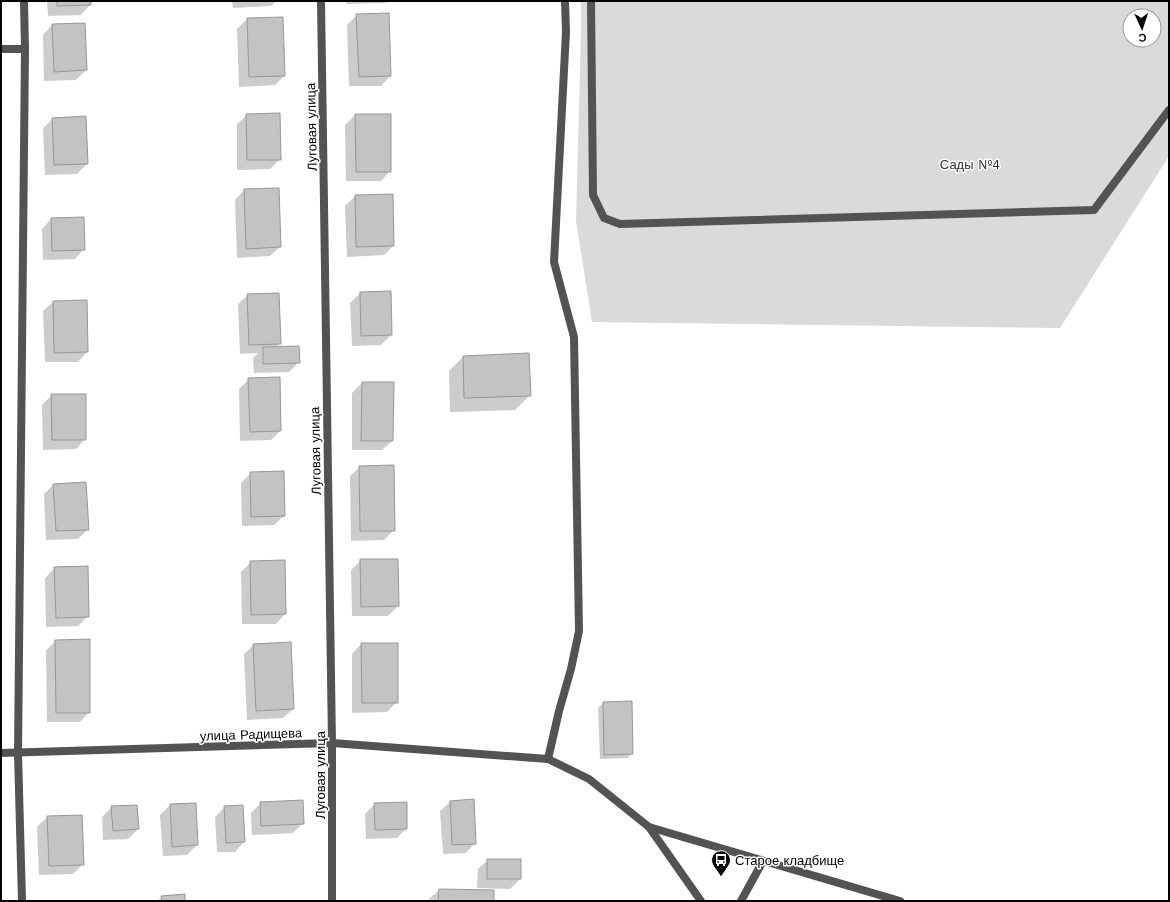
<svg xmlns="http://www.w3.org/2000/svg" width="1170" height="902" font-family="'Work Sans',sans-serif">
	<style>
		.green { fill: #dadada; fill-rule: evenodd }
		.shadow { fill: #0003 }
		.building { fill: #c3c3c3; stroke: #979797 }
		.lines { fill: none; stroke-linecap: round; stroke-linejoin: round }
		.service { stroke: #535353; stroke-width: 8 }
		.minor { stroke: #535353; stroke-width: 8 }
		.labels { text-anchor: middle; stroke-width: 3; stroke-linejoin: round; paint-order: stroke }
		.street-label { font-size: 13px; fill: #000; stroke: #fff }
		.park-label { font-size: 13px; fill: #313131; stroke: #fff }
		.poi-label { font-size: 13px; fill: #000; stroke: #fff; text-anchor: start }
	</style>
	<rect width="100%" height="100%" fill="#fff"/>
	<path class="green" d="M581,1H1169V156L1060,328L592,322L576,221L581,29ZM1130,16H1154V40H1130Z"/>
	<g class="shadow">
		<path d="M47,1H90V5L81,15L48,16Z"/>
		<path d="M232,1H276L271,6L233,8Z"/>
		<path d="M346,1H389L387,3L346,4Z"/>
		<path d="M357,15L390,76L381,86H349L347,25Z"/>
		<path d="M247,19L284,76L275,85L239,87L237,29Z"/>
		<path d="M84,24L86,70L76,80L44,81L43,35L52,25Z"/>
		<path d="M247,115L280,159L270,169L237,170V124Z"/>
		<path d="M355,115H390V171L381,181H346L345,125Z"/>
		<path d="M53,119L87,164L77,174L45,175L43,128Z"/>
		<path d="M244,190L280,247L270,256L237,258L235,200Z"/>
		<path d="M392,195L393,246L384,255L347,257L345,206L355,196Z"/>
		<path d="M51,219L84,249L75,259L43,260L42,229Z"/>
		<path d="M360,293L391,335L381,345L352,346L350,303Z"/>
		<path d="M248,295L280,343L275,348L299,362L289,372L254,373L253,358L258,353L240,354L238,304Z"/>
		<path d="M53,302L87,352L78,362H45L43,311Z"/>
		<path d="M463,357L530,395L515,410L450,412L449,371Z"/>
		<path d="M249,379L280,431L271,440L240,441L239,389Z"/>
		<path d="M362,383L392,441L382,450H352V393Z"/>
		<path d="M52,395L85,439L76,449L43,450L42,405Z"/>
		<path d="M360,467L394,530L384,540L351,541L350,476Z"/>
		<path d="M251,473L284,516L274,525L242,526L241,483Z"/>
		<path d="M53,485L88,529L78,539L46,540L44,494Z"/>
		<path d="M361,560L398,606L388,616H352L351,570Z"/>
		<path d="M251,562L285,614L276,624H242L241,572Z"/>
		<path d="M55,568L88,616L78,626L46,627L45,578Z"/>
		<path d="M55,641L89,712L80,722H47L46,651Z"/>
		<path d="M361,644L397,702L387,712L352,713V654Z"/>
		<path d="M254,645L293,709L283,718L247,720L244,654Z"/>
		<path d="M631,702L632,753L628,758L600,759L598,708L603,703Z"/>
		<path d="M450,802L475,843L466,853L443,854L440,811Z"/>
		<path d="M261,803L303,823L293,833L252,835L251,813Z"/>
		<path d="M375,804L406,829L397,838L366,839L365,814Z"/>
		<path d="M170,805L197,845L187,855L163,856L160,815Z"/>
		<path d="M112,807L138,829L128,839L103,840L102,817Z"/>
		<path d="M225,807L244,842L235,852H217L215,817Z"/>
		<path d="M47,817L83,864L73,874L39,875L37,827Z"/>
		<path d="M488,860L520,879L510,889L477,888L478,869Z"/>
		<path d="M439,890L493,901H429V899Z"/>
		<path d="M162,897L184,901H157Z"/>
	</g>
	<g class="building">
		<path d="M57,1H91V5L57,6Z"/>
		<path d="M389,13L391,76L359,77L356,14Z"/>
		<path d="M283,17L285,76L249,77L247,18Z"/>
		<path d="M85,23L87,70L54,72L52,24Z"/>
		<path d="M280,113L281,160H247L246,114Z"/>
		<path d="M355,114H391V172H356Z"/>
		<path d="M86,116L88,164L54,165L52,118Z"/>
		<path d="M279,188L281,247L246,249L244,189Z"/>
		<path d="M393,194L394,246L356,247L355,195Z"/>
		<path d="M84,217L85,250L52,251L51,218Z"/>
		<path d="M391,291L392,335L361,336L360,292Z"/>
		<path d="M279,293L281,344L249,345L247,294Z"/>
		<path d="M87,300L88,352L54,353L53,301Z"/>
		<path d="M299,346L300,363L263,364V347Z"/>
		<path d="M529,353L531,396L464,398L463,356Z"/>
		<path d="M280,377L281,431L250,432L248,378Z"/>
		<path d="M362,382H394L393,441H361Z"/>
		<path d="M51,394H86V440H52Z"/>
		<path d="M394,465L395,531H360L359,466Z"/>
		<path d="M284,471L285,516L251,517L250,472Z"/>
		<path d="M86,482L89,530L56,531L53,484Z"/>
		<path d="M360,559H398L399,606L361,607Z"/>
		<path d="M285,560L286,614L251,615L250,561Z"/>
		<path d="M88,566L89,617L56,618L54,567Z"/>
		<path d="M90,639V713H56L55,640Z"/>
		<path d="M291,642L294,709L256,711L253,644Z"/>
		<path d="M361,643H398V703H362Z"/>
		<path d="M632,701L633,754L604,755L603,702Z"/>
		<path d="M474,799L476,844L452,845L450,801Z"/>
		<path d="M303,800L304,824L261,826L260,802Z"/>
		<path d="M407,802V829L375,830L374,803Z"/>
		<path d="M196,803L198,845L172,847L170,804Z"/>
		<path d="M137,805L139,829L113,831L111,806Z"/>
		<path d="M243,805L245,842L226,843L224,806Z"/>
		<path d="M82,815L84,865L49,866L47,816Z"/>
		<rect x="487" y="859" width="34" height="20"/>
		<path d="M439,889L494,890V901H438Z"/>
		<path d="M185,894V901H162L161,896Z"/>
	</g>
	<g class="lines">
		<g class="service">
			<path d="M591,1L593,195L604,218L620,224L1094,210L1169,110"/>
			<path d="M649,827L900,901"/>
			<path d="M741,901L763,861"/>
		</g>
		<g class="minor">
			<path d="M321,1L332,743V901"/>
			<path d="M1,49H25"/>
			<path d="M1,753L332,743L548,759L589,779L649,827L701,901"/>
			<path d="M548,759L559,711L571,669L579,631L574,337L554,262L566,32L565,1"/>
			<path d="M22,901L18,753L25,49L24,1"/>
		</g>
	</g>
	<defs>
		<g id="bus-pin" transform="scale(1)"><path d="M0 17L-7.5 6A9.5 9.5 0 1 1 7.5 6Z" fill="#000" stroke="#fff"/><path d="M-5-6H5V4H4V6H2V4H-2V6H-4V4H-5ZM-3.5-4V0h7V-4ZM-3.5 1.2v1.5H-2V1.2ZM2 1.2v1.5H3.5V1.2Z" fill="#fff"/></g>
	</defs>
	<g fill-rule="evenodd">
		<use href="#bus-pin" x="721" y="860"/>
	</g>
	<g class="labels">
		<g class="street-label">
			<text transform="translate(311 127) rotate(-91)" y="5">Луговая улица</text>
			<text transform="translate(315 451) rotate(-91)" y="5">Луговая улица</text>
			<text transform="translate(251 734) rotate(-2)" y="5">улица Радищева</text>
			<text transform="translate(320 775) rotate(-90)" y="5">Луговая улица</text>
		</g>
		<g class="park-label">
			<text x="970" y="169">Сады №4</text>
		</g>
		<g class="poi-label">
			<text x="735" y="865">Старое кладбище</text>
		</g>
	</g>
	<rect width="1170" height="902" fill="none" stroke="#000000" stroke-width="4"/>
	<g transform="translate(1142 28) rotate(177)"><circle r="19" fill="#ffffff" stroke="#999999"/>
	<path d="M0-3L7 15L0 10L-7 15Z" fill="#000000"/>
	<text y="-6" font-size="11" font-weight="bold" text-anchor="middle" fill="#000000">С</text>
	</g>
</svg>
